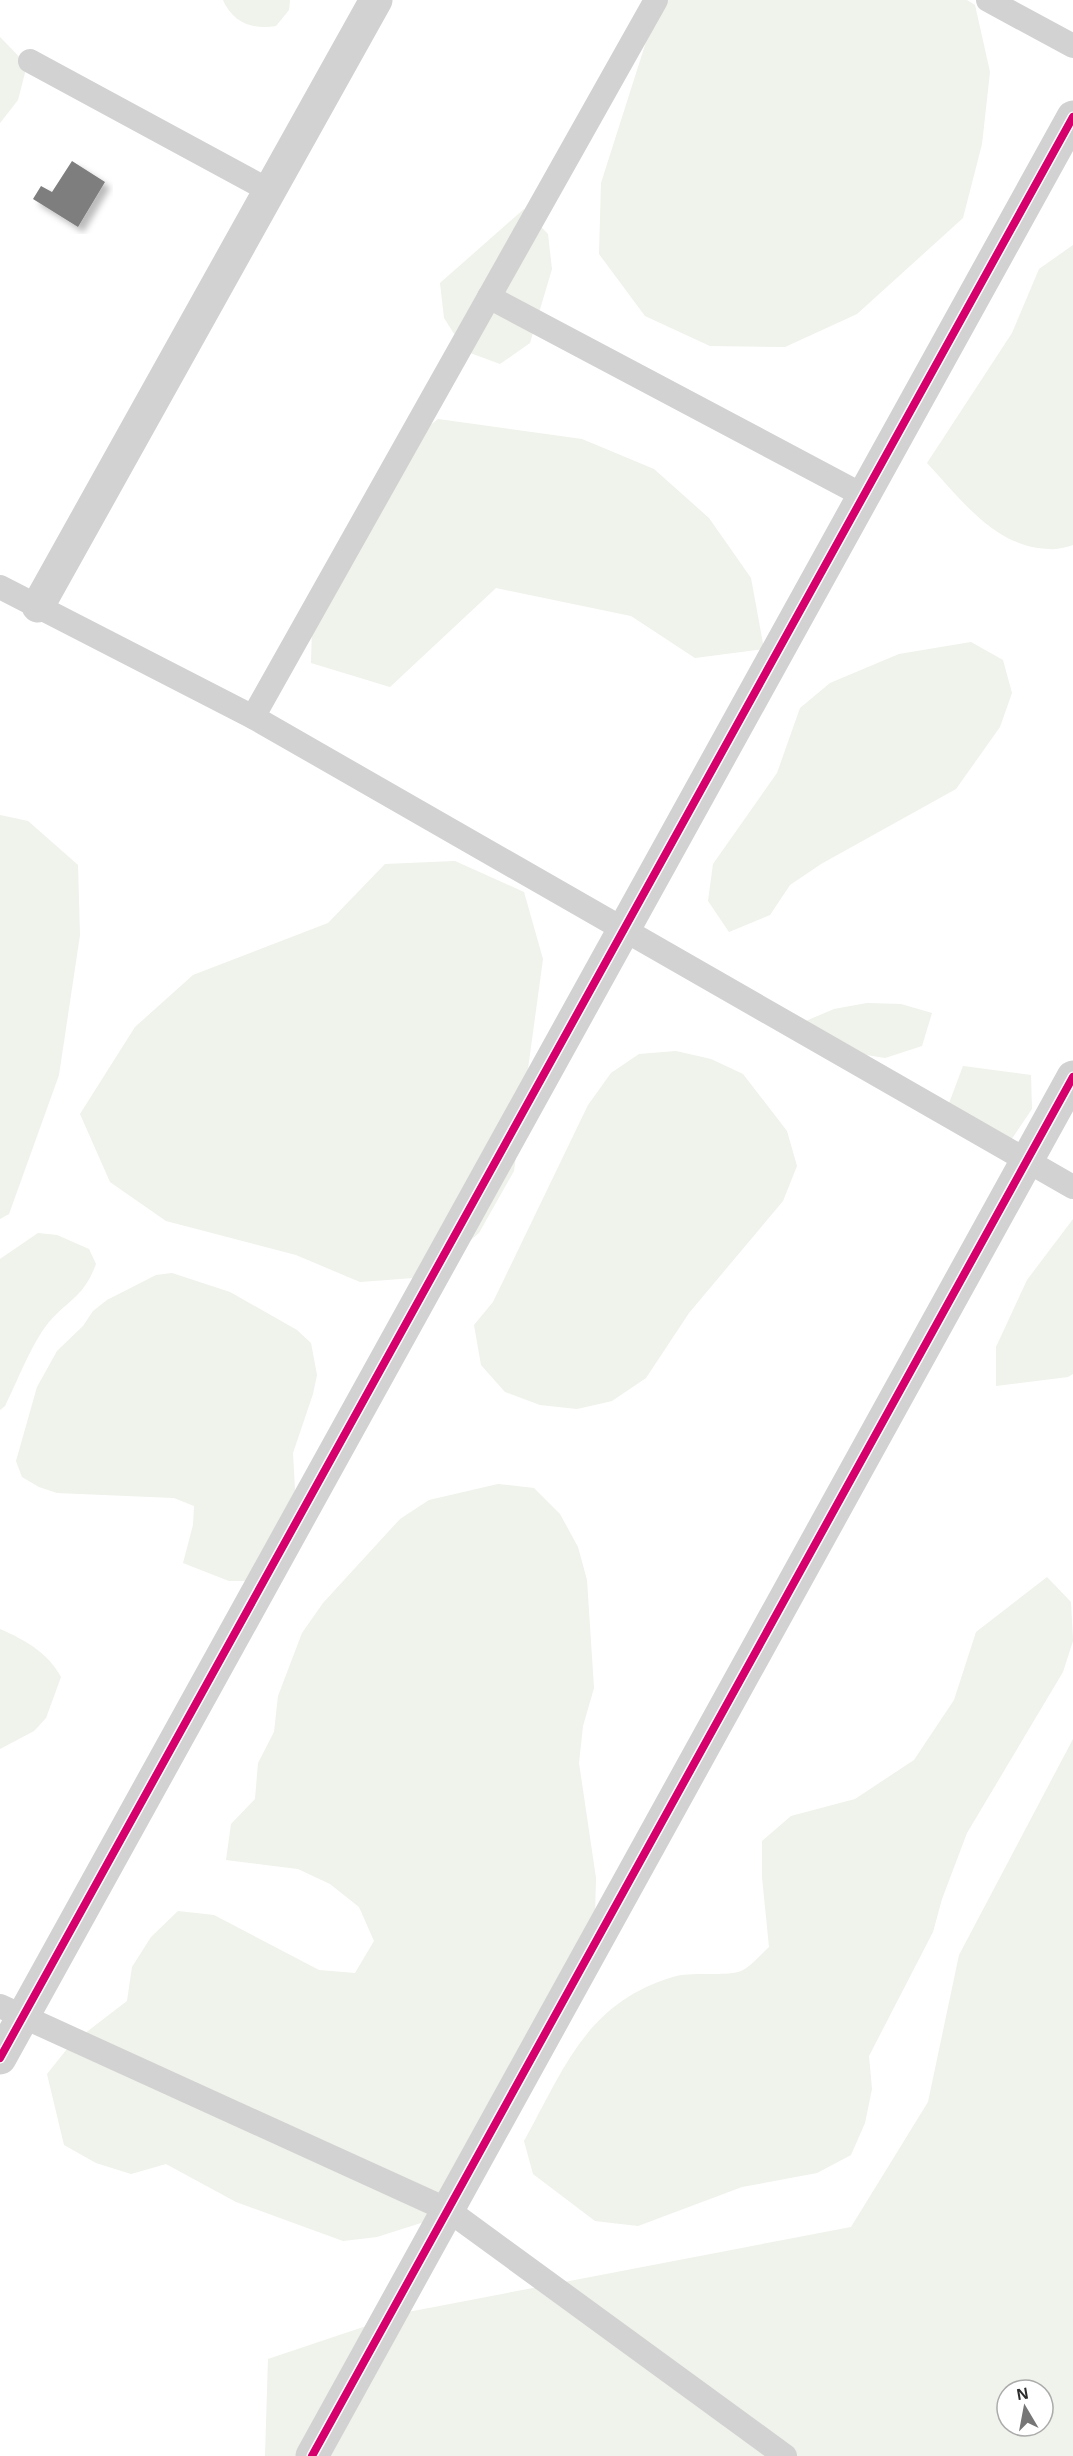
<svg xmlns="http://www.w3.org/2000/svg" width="1073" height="2456" font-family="Helvetica,sans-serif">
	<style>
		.green { fill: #eff3eb; fill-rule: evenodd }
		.building { fill: #7e7e7e; filter: url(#shadow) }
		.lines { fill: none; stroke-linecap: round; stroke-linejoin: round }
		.lane { stroke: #d2d2d2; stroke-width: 24 }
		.street { stroke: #d2d2d2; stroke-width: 33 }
		.cycleway-casing { stroke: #fff; stroke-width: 11 }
		.cycleway { stroke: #d6006c; stroke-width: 8 }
	</style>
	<defs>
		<filter id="shadow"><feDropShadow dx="5.5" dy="5.5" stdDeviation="3" flood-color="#0004"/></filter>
	</defs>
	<rect width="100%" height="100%" fill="#fff"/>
	<g class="green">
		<path d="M223,0H290L289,10L276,26C253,30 233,23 223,0Z"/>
		<path d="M666,0H967L975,5L990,72L982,144L963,218L857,314L785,347L710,346L645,316L599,254L601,183L646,42Z"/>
		<path d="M0,37L27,65L18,100L0,123Z"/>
		<path d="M524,209L548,234L552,269L530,343L500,364L465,351L444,318L440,283Z"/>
		<path d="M1073,245V545C1066,547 1057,550 1050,549C995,548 961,499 927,463L1012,333L1039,269Z"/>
		<path d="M438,419L582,439L654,469L709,518L751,578L764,649L695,658L631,616L496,588L390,687L311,663L313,592L382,464Z"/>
		<path d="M971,642L1003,660L1012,693L1000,727L956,789L821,864L790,885L770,915L729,932L708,901L713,864L777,773L800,708L830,683L899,654Z"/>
		<path d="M0,815L28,821L78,865L80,935L59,1075L9,1214L0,1219Z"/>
		<path d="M455,861L524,892L543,959L514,1171L479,1233L427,1277L360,1282L296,1255L166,1221L110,1182L80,1114L135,1027L193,975L328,923L385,864Z"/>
		<path d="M867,1003L901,1004L932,1013L922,1046L885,1058L811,1046L801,1023L834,1009Z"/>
		<path d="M676,1051L711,1059L743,1074L787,1131L797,1166L783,1201L689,1313L646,1378L612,1401L577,1409L540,1405L505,1392L481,1365L474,1325L493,1302L588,1105L611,1073L639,1054Z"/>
		<path d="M963,1066L1031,1075L1032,1109L1011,1140L945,1114Z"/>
		<path d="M1073,1219V1374L1068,1377L996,1386V1347L1027,1280Z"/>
		<path d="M38,1233L57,1235L89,1249L96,1264C83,1298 70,1298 49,1322C31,1344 18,1380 5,1406L0,1410V1259Z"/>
		<path d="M172,1273L230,1292L297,1330L311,1343L317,1375L313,1394L293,1453L297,1527L248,1581H229L183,1563L193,1525L194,1506L174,1498L57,1493L39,1487L22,1477L16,1461L37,1387L57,1351L83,1326L93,1311L107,1300L156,1275Z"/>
		<path d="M498,1484L534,1488L560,1514L578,1547L587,1580L594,1688L583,1726L579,1763L596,1878L595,1915L449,2214L377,2237L343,2241L236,2202L166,2164L131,2174L96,2163L64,2145L47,2074L71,2044L127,2001L132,1967L151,1937L178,1911L214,1915L319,1970L355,1973L374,1941L359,1907L330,1884L298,1869L226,1860L231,1824L255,1799L258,1763L274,1732L278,1696L302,1633L323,1603L400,1519L429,1500Z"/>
		<path d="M1047,1577L1071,1602L1073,1641L1063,1672L967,1833L942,1899L933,1932L869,2056L872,2089L865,2123L851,2155L817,2173L742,2187L638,2226L595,2221L533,2174L524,2141C564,2069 586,2003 673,1977C690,1971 727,1977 741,1971C751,1967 761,1954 769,1947L762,1877V1841L791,1816L855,1799L914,1760L954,1700L976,1632Z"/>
		<path d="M0,1629C25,1640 47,1652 61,1677L46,1718L34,1731L0,1749Z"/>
		<path d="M1073,1739V2456H265L268,2359L408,2312L851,2227L928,2102L959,1955ZM1007,2390H1043V2426H1007Z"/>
	</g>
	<path class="building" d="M72,161L105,182L78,227L33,199L41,186L52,192Z"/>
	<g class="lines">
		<g class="lane">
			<path d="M988,0L1073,46"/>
			<path d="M30,61L270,191"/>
			<path d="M489,297L864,496"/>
			<path d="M0,587L253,717L1073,1187"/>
			<path d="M253,717L656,0"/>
			<path d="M0,2006L448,2210L785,2456"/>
		</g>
		<g class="street">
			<path d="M38,606L376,0"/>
			<path d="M0,2058L1073,117"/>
			<path d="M312,2456L1073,1077"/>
		</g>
		<g class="cycleway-casing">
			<g id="cycleway">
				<path d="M0,2058L1073,117"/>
				<path d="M312,2456L1073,1077"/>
			</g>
		</g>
		<use href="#cycleway" class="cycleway"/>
	</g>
	<g transform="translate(1025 2408) rotate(350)"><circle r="28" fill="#ffffff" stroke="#ababab" stroke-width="1.5"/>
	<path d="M0-4.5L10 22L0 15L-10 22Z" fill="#767676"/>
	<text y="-9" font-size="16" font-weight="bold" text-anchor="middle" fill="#2d2d2d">N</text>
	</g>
</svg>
